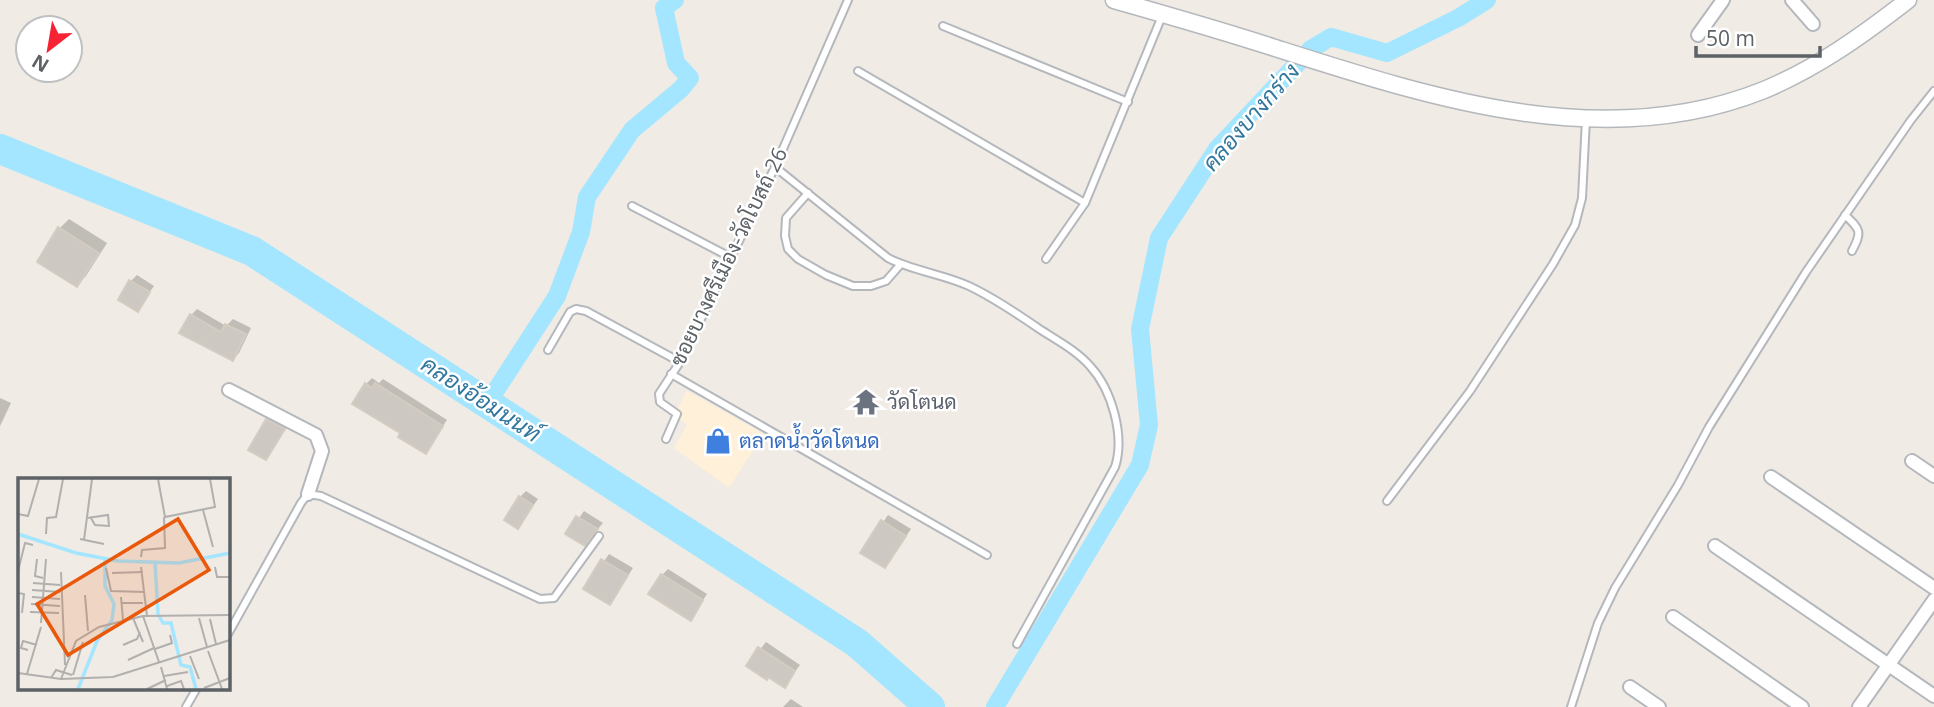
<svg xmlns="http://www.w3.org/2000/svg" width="1934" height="707" font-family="'Open Sans',Sarabun,sans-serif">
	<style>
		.commercial { fill: #fff0d9 }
		.shadow { fill: #0003 }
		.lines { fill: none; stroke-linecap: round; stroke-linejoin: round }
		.canal { stroke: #a4e6ff; stroke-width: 18 }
		.river { stroke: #a4e6ff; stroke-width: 30 }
		.building { fill: #cdc8c2; stroke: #d5ccc1; stroke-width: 2 }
		.service-casing { stroke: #b4b8bc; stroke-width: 10 }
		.minor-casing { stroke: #b4b8bc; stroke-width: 16 }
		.tertiary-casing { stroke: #b4b8bc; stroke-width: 19 }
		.service { stroke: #fff; stroke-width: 6 }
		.minor { stroke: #fff; stroke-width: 12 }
		.tertiary { stroke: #fff; stroke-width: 16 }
		.labels { text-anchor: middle; stroke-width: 5; stroke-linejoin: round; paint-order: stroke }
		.street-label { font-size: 21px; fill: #5c6266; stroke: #fff }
		.worship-label { font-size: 21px; fill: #5b616d; stroke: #fff; text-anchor: start }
		.shop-label { font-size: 21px; fill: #366cbe; stroke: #fff; text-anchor: start }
		.water-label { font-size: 23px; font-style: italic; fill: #31779e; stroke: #fff }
		.inset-river { fill: none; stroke: #a4e6ff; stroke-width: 3.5 }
		.inset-road { fill: none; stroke: #b1b0ae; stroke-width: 2 }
		.view { fill: #e8590c; fill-opacity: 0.15; stroke: #e8590c; stroke-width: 3.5 }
		.inset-edge { fill: none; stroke: #5c6266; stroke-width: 3.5 }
	</style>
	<rect width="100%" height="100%" fill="#f0ebe4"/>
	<path class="commercial" d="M687,391L764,434L729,488L674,448L687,424L673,416Z"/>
	<g class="shadow">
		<path d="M69,219L107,243L86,276L77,285L60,228Z"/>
		<path d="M137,275L154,286L138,309L131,281Z"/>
		<path d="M197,309L226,326L233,319L251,328L239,353L233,359L191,315Z"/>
		<path d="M372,378L379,383L383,379L447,420L425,452L402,433L366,384Z"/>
		<path d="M0,398L11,403L0,426Z"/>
		<path d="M274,414L289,422L265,458L268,420Z"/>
		<path d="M526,491L538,499L518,527L520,497Z"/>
		<path d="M584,511L603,523L590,538L568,534Z"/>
		<path d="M888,515L911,529L885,566L863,552Z"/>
		<path d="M609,554L633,568L610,603L586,588Z"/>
		<path d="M668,569L707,594L691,618L662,575Z"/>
		<path d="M766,642L800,665L784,686L748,665Z"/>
		<path d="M791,699L803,707H783Z"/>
	</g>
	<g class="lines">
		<g class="canal">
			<path d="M487,404L557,296L581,232L587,197L632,130L681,89L690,78L676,63L664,8L675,0"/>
			<path d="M995,707L1140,465L1149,425L1140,329L1159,238L1217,149L1311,49L1331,37L1387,53L1458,18L1487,0"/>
		</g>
		<path class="river" d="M0,149L252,251L857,643L930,707"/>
	</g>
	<g class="building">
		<path d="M58,227L99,253L77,287L37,262Z"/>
		<path d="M129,280L150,292L138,312L118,300Z"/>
		<path d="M190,314L221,332L225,324L246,334L233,361L179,333Z"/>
		<path d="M365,383L372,388L375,383L443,426L426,454L398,437L400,433L352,404Z"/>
		<path d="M266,419L285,429L266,460L248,450Z"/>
		<path d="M519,496L533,505L518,529L504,520Z"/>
		<path d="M576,516L598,529L585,546L565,534Z"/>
		<path d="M881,520L906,536L885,568L860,553Z"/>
		<path d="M601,559L628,575L610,605L583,589Z"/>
		<path d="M661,574L703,600L691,621L648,594Z"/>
		<path d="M758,647L795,671L785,688L768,677L767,680L746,666Z"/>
	</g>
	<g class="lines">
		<g class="service-casing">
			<g id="service">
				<path d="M943,26L1128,102"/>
				<path d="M858,71L1085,203"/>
				<path d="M775,167L888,258C913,271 943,274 969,286C994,298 1016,313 1038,328C1056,340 1076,350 1090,366C1112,390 1125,436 1115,467L1017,644"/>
				<path d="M808,193L786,218L785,236L788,249L798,259L826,275L853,286H871L886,281L900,265"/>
				<path d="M632,206L730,257"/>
				<path d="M1845,215C1861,230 1862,232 1852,251"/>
				<path d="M1046,259L1085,203L1162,16"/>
				<path d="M548,350L570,312L576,309L586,311L680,362"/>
				<path d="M671,374L987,555"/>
				<path d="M666,439L677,414L660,402L659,394L680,362L775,167L848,0"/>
				<path d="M1387,501L1470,391L1553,264L1575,225L1582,198L1586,119"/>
				<path d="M228,634L301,503L308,494L321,496L540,599L554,598L599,536"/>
				<path d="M186,707L197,688"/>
				<path d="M1571,707L1598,623L1615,588L1678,485L1709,427L1806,272L1911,120L1934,91"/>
			</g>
		</g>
		<g class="minor-casing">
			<g id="minor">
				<path d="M1792,0L1813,24"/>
				<path d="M1698,35L1723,0"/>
				<path d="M229,390L316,435L322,451L308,494"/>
				<path d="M1912,461L1934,476"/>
				<path d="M1771,477L1934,588"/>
				<path d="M1715,546L1934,696"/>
				<path d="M1673,617L1802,707"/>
				<path d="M1630,687L1659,707"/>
				<path d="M1859,707L1934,600"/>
			</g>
		</g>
		<g class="tertiary-casing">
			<path id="tertiary" d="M1114,0C1167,15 1220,30 1272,47C1429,97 1603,155 1764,90C1817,68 1863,35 1908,0"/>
		</g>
		<use href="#service" class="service"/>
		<use href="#minor" class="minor"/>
		<use href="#tertiary" class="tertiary"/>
	</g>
	<defs>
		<g id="temple-bare" transform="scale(2.1)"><path d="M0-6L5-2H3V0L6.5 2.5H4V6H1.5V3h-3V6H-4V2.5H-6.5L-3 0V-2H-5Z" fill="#6b7280" stroke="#fff" stroke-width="2.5" paint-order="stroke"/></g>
		<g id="shop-bare" transform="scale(2.1)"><path d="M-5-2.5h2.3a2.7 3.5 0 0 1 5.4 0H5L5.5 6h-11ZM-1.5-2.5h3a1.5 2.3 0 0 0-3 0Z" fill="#3f7fe0" stroke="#fff" stroke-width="2.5" paint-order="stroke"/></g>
	</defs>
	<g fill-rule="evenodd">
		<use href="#temple-bare" x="866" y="402"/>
		<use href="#shop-bare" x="718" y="441"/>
	</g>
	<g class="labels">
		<g class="street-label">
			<text transform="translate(729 257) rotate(-64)" y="7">ซอยบางศรีเมือง-วัดโบสถ์ 26</text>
		</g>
		<g class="worship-label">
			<text x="887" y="409">วัดโตนด</text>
		</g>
		<g class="shop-label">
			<text x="739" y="448">ตลาดน้ำวัดโตนด</text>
		</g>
		<g class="water-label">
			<text transform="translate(1251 117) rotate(-49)" y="8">คลองบางกร่าง</text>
			<text transform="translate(481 399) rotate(33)" y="8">คลองอ้อมนนท์</text>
		</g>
	</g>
	<g transform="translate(18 478)">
		<rect width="212" height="212" fill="#f0ebe4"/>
		<path class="inset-river" d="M0,56L58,75L100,83L161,85L212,75M137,84L140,136L145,145H153L163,187L172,189L178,211M60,211L79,163L94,142L96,126L87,108V81"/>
		<path class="inset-road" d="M140,1L147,39L197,29L192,1M185,32L195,69M0,36L10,38L21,1M69,40L90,37L91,48L77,47L73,40M28,56L29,40L38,39L45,1M62,61L86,66M66,62L74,1M123,79L124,72L147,70L146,39M19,81L17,98L25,100M123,89L129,138M197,89L199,99H212M88,90L93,113L127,114M0,93L7,65L15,67M43,94L47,187M94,95L125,94M15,105L42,107M14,112L42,114M0,115L6,116L4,135M67,117L70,153M14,119L42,121M103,119L105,142M103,125H125M13,126L42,128M12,134L41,135M125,138L141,184M115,140L125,164M181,140L189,169M192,141L198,166M23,145L28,81M105,167L119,161L122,154M137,171L154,165L152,157M10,172L3,170L5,163L19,167M190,173L204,211M172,178L181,201M110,182L136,170M143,189L149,211M0,195L43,201L95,199L212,162M9,196L23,149M55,197L65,164M146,198L170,194M33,200L38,192L54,197M43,201L58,163L81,149L125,138L212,137M149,208L163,203L166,211M186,210L212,200M129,211L148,202"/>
		<path class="view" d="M160,41L191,92L50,177L19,126Z"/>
		<rect width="212" height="212" class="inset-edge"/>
	</g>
	<g transform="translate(49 49) rotate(211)"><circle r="33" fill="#ffffff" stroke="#bec0c2" stroke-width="2"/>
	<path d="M0-5L12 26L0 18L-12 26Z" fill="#f72233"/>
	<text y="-10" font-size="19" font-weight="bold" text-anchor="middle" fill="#5c6266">N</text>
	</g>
	<path d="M1696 46v10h124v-10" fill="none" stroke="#5c6266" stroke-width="3.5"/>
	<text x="1706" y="46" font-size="21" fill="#5c6266" stroke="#ffffff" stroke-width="5" paint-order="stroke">50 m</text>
</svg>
